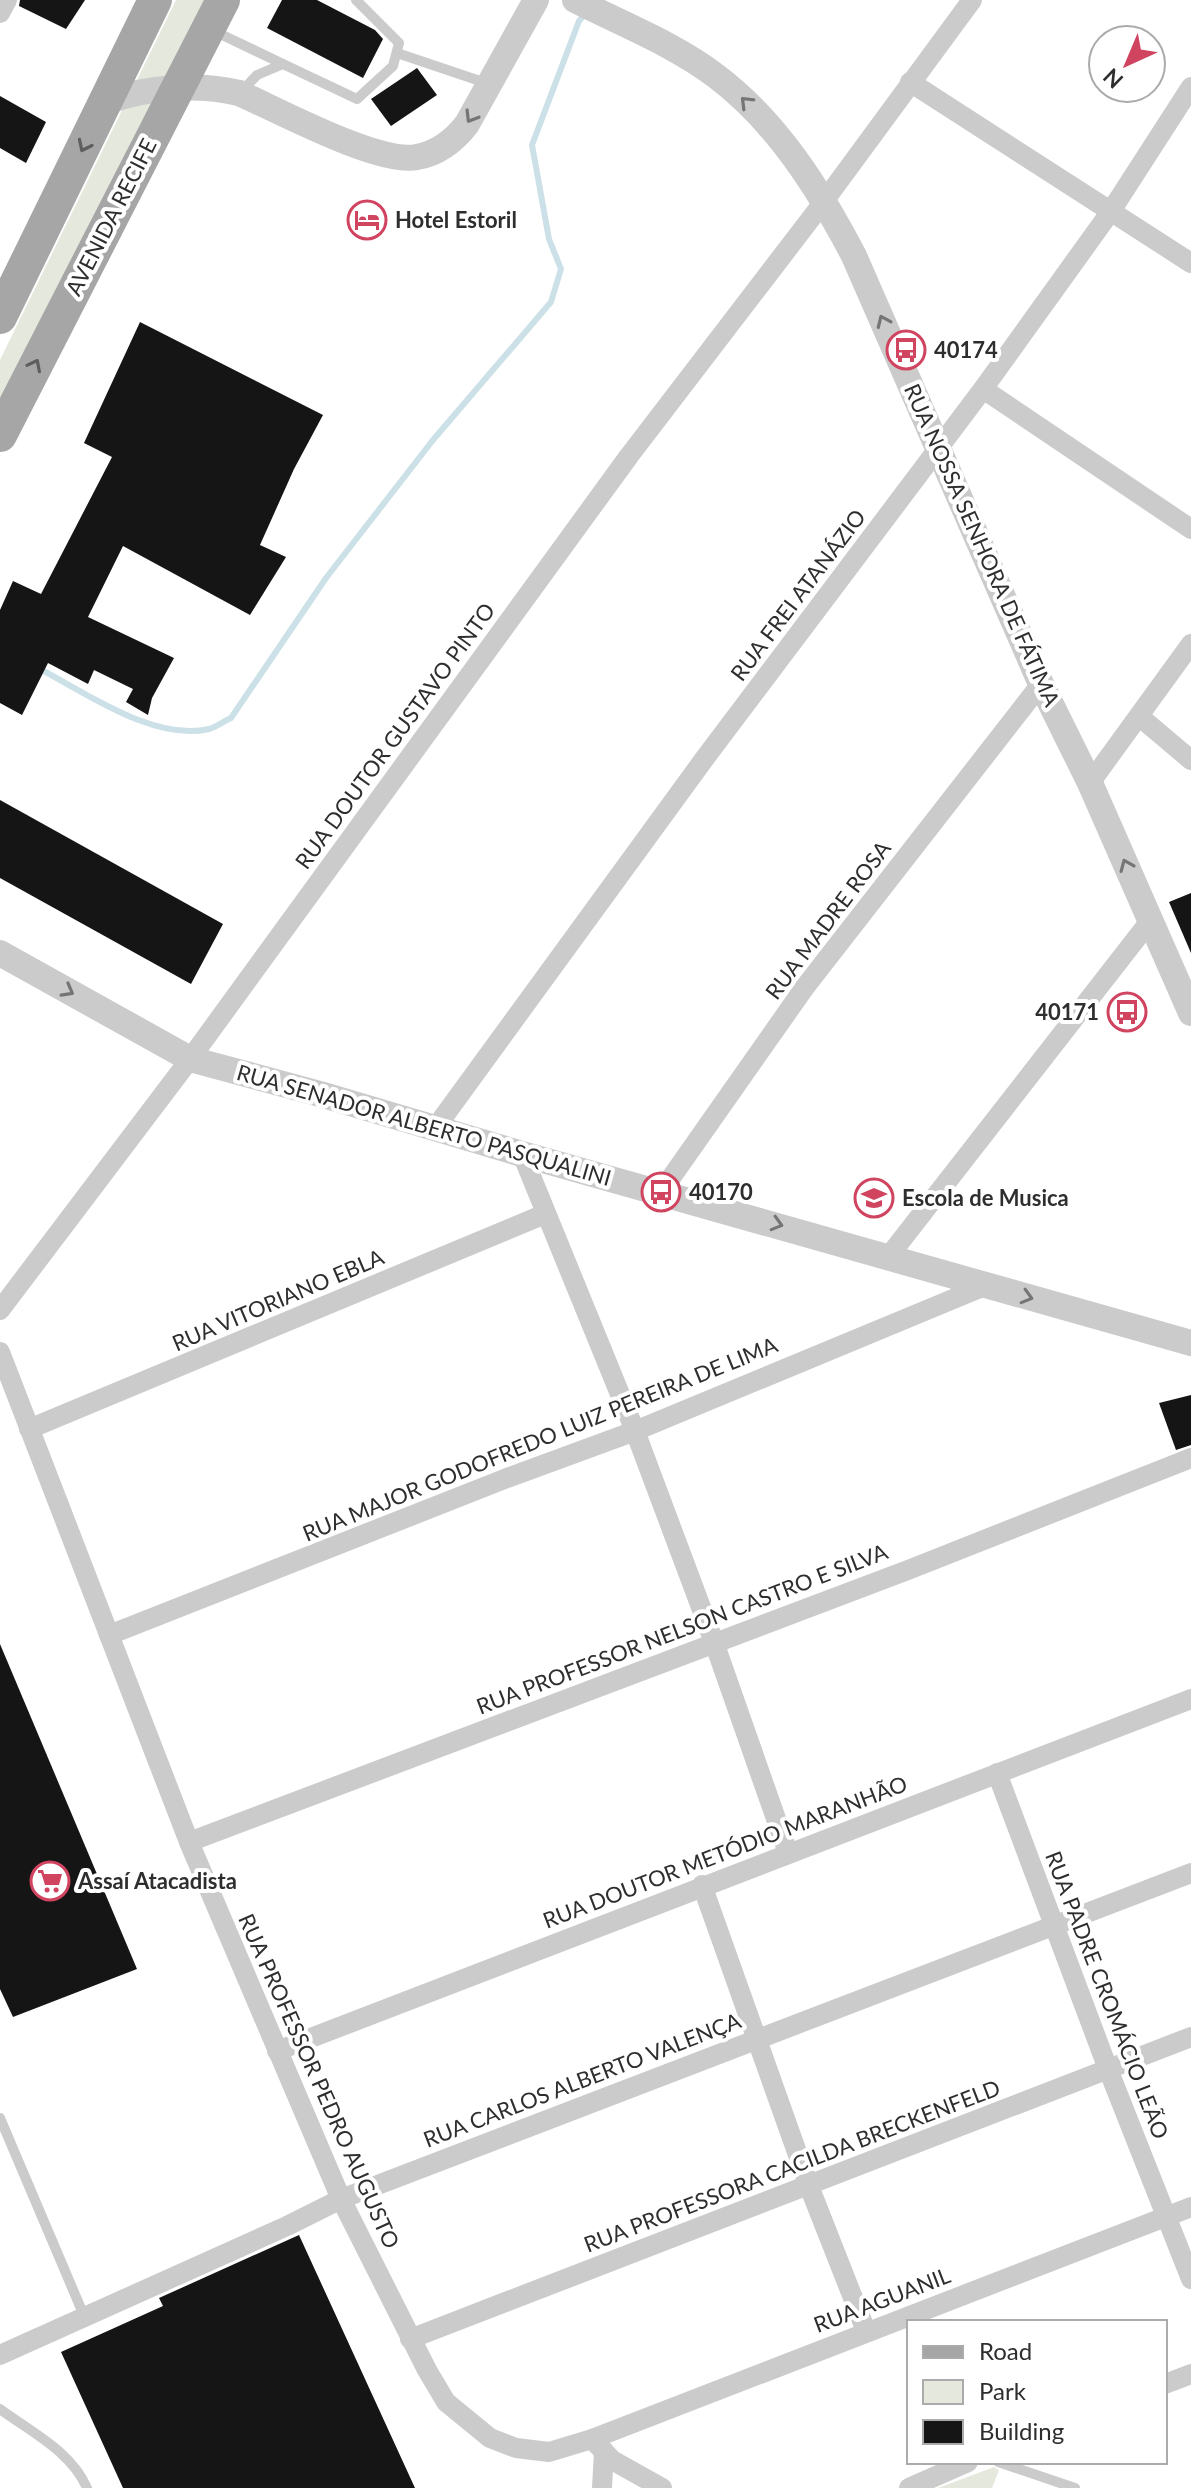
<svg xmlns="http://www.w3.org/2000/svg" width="1191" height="2488" font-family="Lato,sans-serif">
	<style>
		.green { fill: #e5e9dd }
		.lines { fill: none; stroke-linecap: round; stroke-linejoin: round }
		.stream { stroke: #cbe0e7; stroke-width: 6 }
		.building { fill: #151515 }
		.service { stroke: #cbcbcb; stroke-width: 10 }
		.minor { stroke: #cbcbcb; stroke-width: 20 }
		.tertiary { stroke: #cbcbcb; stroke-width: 26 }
		.primary { stroke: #a6a6a6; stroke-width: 34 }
		.oneway { stroke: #757575 }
		.oneway2 { stroke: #5e5e5e }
		.labels { text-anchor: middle; stroke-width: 8; stroke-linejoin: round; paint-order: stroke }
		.street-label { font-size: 22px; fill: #2e2e2e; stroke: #fff }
		.poi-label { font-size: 22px; font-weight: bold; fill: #2e2e2e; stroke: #fff; text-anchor: start }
	</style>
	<rect width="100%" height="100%" fill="#fff"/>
	<g class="green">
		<path d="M176,0H210L0,405V360Z"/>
		<path d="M994,2467L999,2470L992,2488H938Z"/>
	</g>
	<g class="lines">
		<path class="stream" d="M40,669C86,693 155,742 209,729C216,727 224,721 231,718L326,578L433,440L551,302L561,269L549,239L532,145L579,21L585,14"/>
	</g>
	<g class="building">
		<path d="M20,0H85L66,29L19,6Z"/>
		<path d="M282,0H317L375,30L383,39L363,78L267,28Z"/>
		<path d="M417,68L437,95L391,126L371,99Z"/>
		<path d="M0,96L46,122L26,163L0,148Z"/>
		<path d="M140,322L323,415L294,469L260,545L286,557L250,615L123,546L88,617L174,658L152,698L148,715L126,702L133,689L94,670L88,684L48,663L22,715L0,703V610L13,581L41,594L112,457L84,443Z"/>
		<path d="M0,800L223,924L191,984L0,878Z"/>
		<path d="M1191,893V953L1169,902Z"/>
		<path d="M1191,1395V1445L1176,1450L1159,1403Z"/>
		<path d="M0,1644L137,1969L13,2017L0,1989Z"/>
		<path d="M299,2235L415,2488H123L61,2352L163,2306L159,2298Z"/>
	</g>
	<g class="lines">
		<g class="service">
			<path d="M214,31L283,64"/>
			<path d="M397,53L489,84"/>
			<path d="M241,92L257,75L283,64L357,99L393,66L399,43L356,0"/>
			<path d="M0,2118L85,2318"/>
			<path d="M0,2409C31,2432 71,2451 87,2488"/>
			<path d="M998,2462L1075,2488"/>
		</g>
		<g class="minor">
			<path d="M0,13L7,0"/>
			<path d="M910,82L1191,263"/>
			<path d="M983,389L1191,529"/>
			<path d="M1140,717L1191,760"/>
			<path d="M1090,783L1191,644"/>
			<path d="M436,1127L702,762L983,389L1111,211L1191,87"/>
			<path d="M522,1154L635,1431L714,1642L788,1853"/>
			<path d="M661,1192L805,987L1041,684"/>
			<path d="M889,1256L1150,921"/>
			<path d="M0,1310L190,1059L629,456L825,200L972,0"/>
			<path d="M0,1352L189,1842L341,2199L427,2370L446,2402L490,2438L516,2448L549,2452L592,2439L1191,2207"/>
			<path d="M29,1429L545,1214"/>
			<path d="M109,1635L507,1478L635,1431L987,1285"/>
			<path d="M997,1773L1108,2069L1191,2279"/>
			<path d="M189,1842L908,1570L1191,1458"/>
			<path d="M702,1885L809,2186L866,2331"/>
			<path d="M277,2051L1191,1699"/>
			<path d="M410,2339L1191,2037"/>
			<path d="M0,2355L287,2226L341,2199L1191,1873"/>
			<path d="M1165,2384L1191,2374"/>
			<path d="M592,2439L612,2460L662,2488"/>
			<path d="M602,2488L604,2451"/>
			<path d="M909,2488L968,2462"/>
		</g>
		<g class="tertiary">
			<path d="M575,0C622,24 674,44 716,76C777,122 819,189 854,256L1041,684L1090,783L1191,1013"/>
			<path d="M106,102C145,87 198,83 239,93C278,110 379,165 417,157C439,153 454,141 467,124L536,0"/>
			<path d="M0,953L190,1059L320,1094L522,1154L1191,1343"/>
		</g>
		<g class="primary">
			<path d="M0,317L155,0"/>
			<path d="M0,435L223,0"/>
		</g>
	</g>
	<defs><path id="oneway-chevron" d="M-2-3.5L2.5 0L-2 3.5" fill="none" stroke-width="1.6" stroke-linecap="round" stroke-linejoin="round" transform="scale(2)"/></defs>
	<g class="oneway">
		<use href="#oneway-chevron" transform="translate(746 102) rotate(-135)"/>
		<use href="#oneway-chevron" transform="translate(471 117) rotate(121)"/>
		<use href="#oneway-chevron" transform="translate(883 321) rotate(-114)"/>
		<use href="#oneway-chevron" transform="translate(1126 865) rotate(-113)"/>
		<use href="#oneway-chevron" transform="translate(68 991) rotate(29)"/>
		<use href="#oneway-chevron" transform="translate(777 1224) rotate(16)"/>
		<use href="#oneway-chevron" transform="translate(1027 1297) rotate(16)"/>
	</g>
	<g class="oneway2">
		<use href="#oneway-chevron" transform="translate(84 146) rotate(116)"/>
		<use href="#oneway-chevron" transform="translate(35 365) rotate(-63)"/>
	</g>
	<defs>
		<g id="hotel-ring" transform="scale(2)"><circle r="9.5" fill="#fff" stroke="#d0445f" stroke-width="1.5"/><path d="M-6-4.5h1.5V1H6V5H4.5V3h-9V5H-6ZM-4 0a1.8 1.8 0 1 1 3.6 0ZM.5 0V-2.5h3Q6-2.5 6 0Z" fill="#d0445f"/></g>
		<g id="bus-ring" transform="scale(2)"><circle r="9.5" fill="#fff" stroke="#d0445f" stroke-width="1.5"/><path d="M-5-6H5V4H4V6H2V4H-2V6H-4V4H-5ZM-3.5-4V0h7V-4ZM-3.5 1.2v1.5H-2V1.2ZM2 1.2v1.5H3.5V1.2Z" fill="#d0445f"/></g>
		<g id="university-ring" transform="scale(2)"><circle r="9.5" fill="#fff" stroke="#d0445f" stroke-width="1.5"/><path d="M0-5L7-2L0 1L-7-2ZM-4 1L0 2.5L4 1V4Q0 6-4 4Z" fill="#d0445f"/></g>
		<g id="supermarket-ring" transform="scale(2)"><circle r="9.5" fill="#fff" stroke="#d0445f" stroke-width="1.5"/><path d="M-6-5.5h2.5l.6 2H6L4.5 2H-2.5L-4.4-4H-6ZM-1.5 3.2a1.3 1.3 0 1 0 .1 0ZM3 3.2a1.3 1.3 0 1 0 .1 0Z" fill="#d0445f"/></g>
	</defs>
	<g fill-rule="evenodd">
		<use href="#hotel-ring" x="367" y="220"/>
		<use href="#bus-ring" x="906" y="350"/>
		<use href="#bus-ring" x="1127" y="1012"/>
		<use href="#bus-ring" x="661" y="1192"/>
		<use href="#university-ring" x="874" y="1198"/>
		<use href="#supermarket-ring" x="50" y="1881"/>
	</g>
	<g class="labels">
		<g class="street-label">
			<text transform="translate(111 217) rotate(-63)" y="8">AVENIDA RECIFE</text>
			<text transform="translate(982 545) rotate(66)" y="8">RUA NOSSA SENHORA DE FÁTIMA</text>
			<text transform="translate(798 595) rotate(-53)" y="8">RUA FREI ATANÁZIO</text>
			<text transform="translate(395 736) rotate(-54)" y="8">RUA DOUTOR GUSTAVO PINTO</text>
			<text transform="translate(828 920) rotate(-53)" y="8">RUA MADRE ROSA</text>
			<text transform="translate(424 1125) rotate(16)" y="8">RUA SENADOR ALBERTO PASQUALINI</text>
			<text transform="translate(278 1300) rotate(-23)" y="8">RUA VITORIANO EBLA</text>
			<text transform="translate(540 1439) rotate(-22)" y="8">RUA MAJOR GODOFREDO LUIZ PEREIRA DE LIMA</text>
			<text transform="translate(682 1629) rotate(-21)" y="8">RUA PROFESSOR NELSON CASTRO E SILVA</text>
			<text transform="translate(725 1852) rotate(-21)" y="8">RUA DOUTOR METÓDIO MARANHÃO</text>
			<text transform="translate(1107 1995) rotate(69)" y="8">RUA PADRE CROMÁCIO LEÃO</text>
			<text transform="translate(582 2080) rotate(-21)" y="8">RUA CARLOS ALBERTO VALENÇA</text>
			<text transform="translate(319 2081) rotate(66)" y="8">RUA PROFESSOR PEDRO AUGUSTO</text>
			<text transform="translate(792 2166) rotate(-21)" y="8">RUA PROFESSORA CACILDA BRECKENFELD</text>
			<text transform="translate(882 2300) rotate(-21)" y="8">RUA AGUANIL</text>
		</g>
		<g class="poi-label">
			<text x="395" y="228">Hotel Estoril</text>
			<text x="934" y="358">40174</text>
			<text x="1099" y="1020" text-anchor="end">40171</text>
			<text x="689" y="1200">40170</text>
			<text x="902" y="1206">Escola de Musica</text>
			<text x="78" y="1889">Assaí Atacadista</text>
		</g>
	</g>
	<rect x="907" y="2320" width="260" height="144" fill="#ffffff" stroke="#ababab" stroke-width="2"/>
	<rect x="923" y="2346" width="40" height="12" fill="#a6a6a6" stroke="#ababab" stroke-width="2"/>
	<text x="979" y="2360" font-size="24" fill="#2e2e2e">Road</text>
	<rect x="923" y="2380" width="40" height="24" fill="#e5e9dd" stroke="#ababab" stroke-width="2"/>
	<text x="979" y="2400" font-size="24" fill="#2e2e2e">Park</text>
	<rect x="923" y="2420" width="40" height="24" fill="#151515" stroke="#ababab" stroke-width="2"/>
	<text x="979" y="2440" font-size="24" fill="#2e2e2e">Building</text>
	<g transform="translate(1127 64) rotate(224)"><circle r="38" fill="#ffffff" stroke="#ababab" stroke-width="2"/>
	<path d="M0-6L14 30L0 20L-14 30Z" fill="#d0445f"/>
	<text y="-12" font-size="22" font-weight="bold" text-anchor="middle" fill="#2e2e2e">N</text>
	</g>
</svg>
